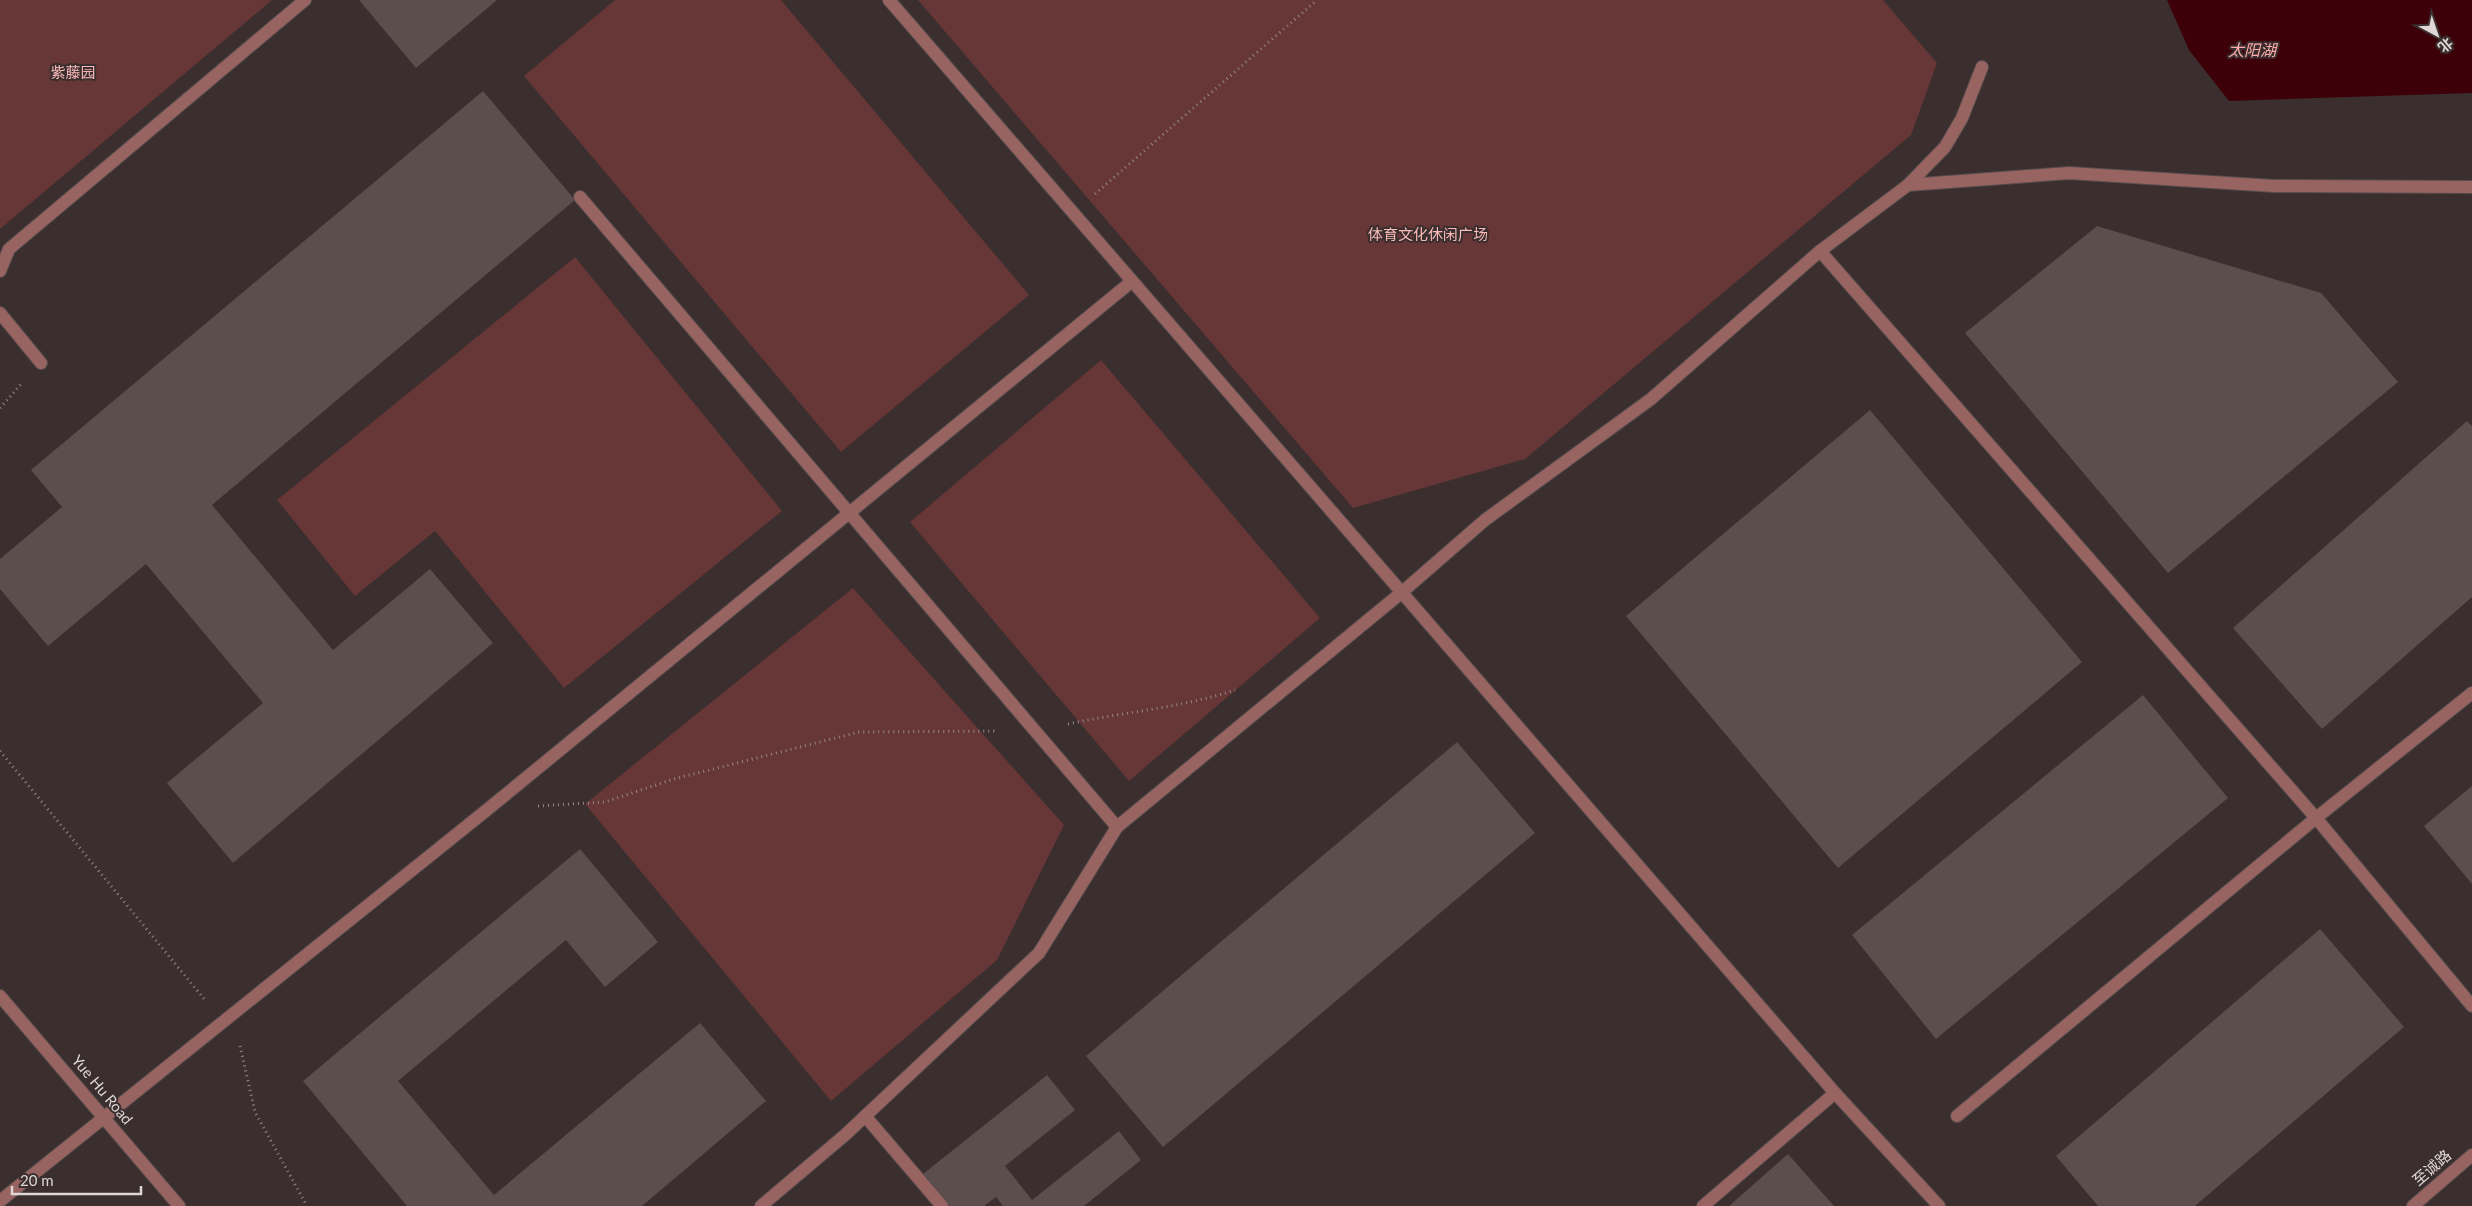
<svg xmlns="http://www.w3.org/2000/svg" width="2472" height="1206" font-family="Lato,'Noto Sans SC',sans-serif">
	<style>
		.green { fill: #663736 }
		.water { fill: #3e0008 }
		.building { fill: #5b4e4d }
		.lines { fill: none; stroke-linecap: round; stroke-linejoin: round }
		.minor-casing { stroke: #584c4c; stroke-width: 14 }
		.path { stroke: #938989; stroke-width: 3; stroke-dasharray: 1 4; stroke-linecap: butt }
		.minor { stroke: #986462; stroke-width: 12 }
		.labels { text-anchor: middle; stroke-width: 4; stroke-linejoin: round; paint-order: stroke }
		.park-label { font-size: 15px; fill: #f9bab8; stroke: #3a2e2e }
		.street-label { font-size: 15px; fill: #dfd7d6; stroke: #3a2e2e }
		.water-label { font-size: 16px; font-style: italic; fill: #feaba9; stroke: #3a2e2e }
	</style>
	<rect width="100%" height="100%" fill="#3a2e2e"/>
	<g class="green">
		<path d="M0,0H272L0,229Z"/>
		<path d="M615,0H781L1029,295L841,452L524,76Z"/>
		<path d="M918,0H1883L1937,63L1911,135L1525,459L1353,508Z"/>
		<path d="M575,257L782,511L564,688L435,531L355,596L277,500Z"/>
		<path d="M1101,360L1320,618L1129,781L910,522Z"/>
		<path d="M853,588L1064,825L997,960L831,1101L585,804Z"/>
	</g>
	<path class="water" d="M2167,0H2472V93L2229,101L2189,50Z"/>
	<g class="building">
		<path d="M359,0H497L416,68Z"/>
		<path d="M483,91L575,200L212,505L333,650L430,569L493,643L233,863L167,783L263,703L146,564L48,646L0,589V559L62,507L31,470Z"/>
		<path d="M2097,226L2321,293L2398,382L2168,573L1965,333Z"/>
		<path d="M1870,410L2082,662L1838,868L1626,616Z"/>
		<path d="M2467,421L2472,426V597L2322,729L2233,628Z"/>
		<path d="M2143,695L2228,798L1936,1039L1852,935Z"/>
		<path d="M1457,742L1535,833L1163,1147L1086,1056Z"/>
		<path d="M2472,786V884L2424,826Z"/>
		<path d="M580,849L658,942L605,987L566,940L398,1081L494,1195L700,1023L766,1101L642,1206H407L303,1081Z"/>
		<path d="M2320,929L2404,1027L2195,1206H2098L2056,1156Z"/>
		<path d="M1047,1075L1075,1110L1005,1166L1032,1200L1119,1131L1141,1160L1084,1206H1003L996,1197L984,1206H949L923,1174Z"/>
		<path d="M1788,1154L1834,1206H1729Z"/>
	</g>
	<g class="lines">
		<g class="minor-casing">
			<g id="minor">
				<path d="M889,0L1835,1093L1939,1206"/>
				<path d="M1908,185L1945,147L1962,118L1982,67"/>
				<path d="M580,197L1117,827L1401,593L1485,520L1651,399L1820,251L1908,185L2069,173L2274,186L2472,187"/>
				<path d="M1820,251L2316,818L2472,1006"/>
				<path d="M0,271L9,249L305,0"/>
				<path d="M0,313L41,363"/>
				<path d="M0,996L179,1206"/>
				<path d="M865,1116L942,1206"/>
				<path d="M1957,1116L2316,818L2472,693"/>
				<path d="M0,1201L488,809L1131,282"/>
				<path d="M761,1206L845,1135L1039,953L1117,827"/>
				<path d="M1703,1206L1835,1093"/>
				<path d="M2413,1206L2472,1155"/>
			</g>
		</g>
		<g class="path">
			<path d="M1095,194L1317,0"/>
			<path d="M0,408L22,383"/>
			<path d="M1068,724C1123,712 1181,708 1235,690"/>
			<path d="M0,751L205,1000"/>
			<path d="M538,806L605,802L674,779L859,732L997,731"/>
			<path d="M240,1046L255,1112L307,1206"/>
		</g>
		<use href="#minor" class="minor"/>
	</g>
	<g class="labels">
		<g class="park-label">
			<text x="73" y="78">紫藤园</text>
			<text x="1428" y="240">体育文化休闲广场</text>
		</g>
		<g class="street-label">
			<text transform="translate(102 1090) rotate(50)" y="5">Yue Hu Road</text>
			<text transform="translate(2432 1168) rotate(-41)" y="5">至诚路</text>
		</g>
		<g class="water-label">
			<text x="2252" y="56">太阳湖</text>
		</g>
	</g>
	<g transform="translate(2437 35) rotate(140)" stroke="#3a2e2e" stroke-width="4" paint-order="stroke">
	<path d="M0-4L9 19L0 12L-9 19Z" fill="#dfd7d6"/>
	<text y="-8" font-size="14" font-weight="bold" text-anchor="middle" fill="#dfd7d6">北</text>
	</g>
	<path d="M12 1186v8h129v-8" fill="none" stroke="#dfd7d6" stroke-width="2.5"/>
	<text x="20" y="1186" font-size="15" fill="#dfd7d6" stroke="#3a2e2e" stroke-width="4" paint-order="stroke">20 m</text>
</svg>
